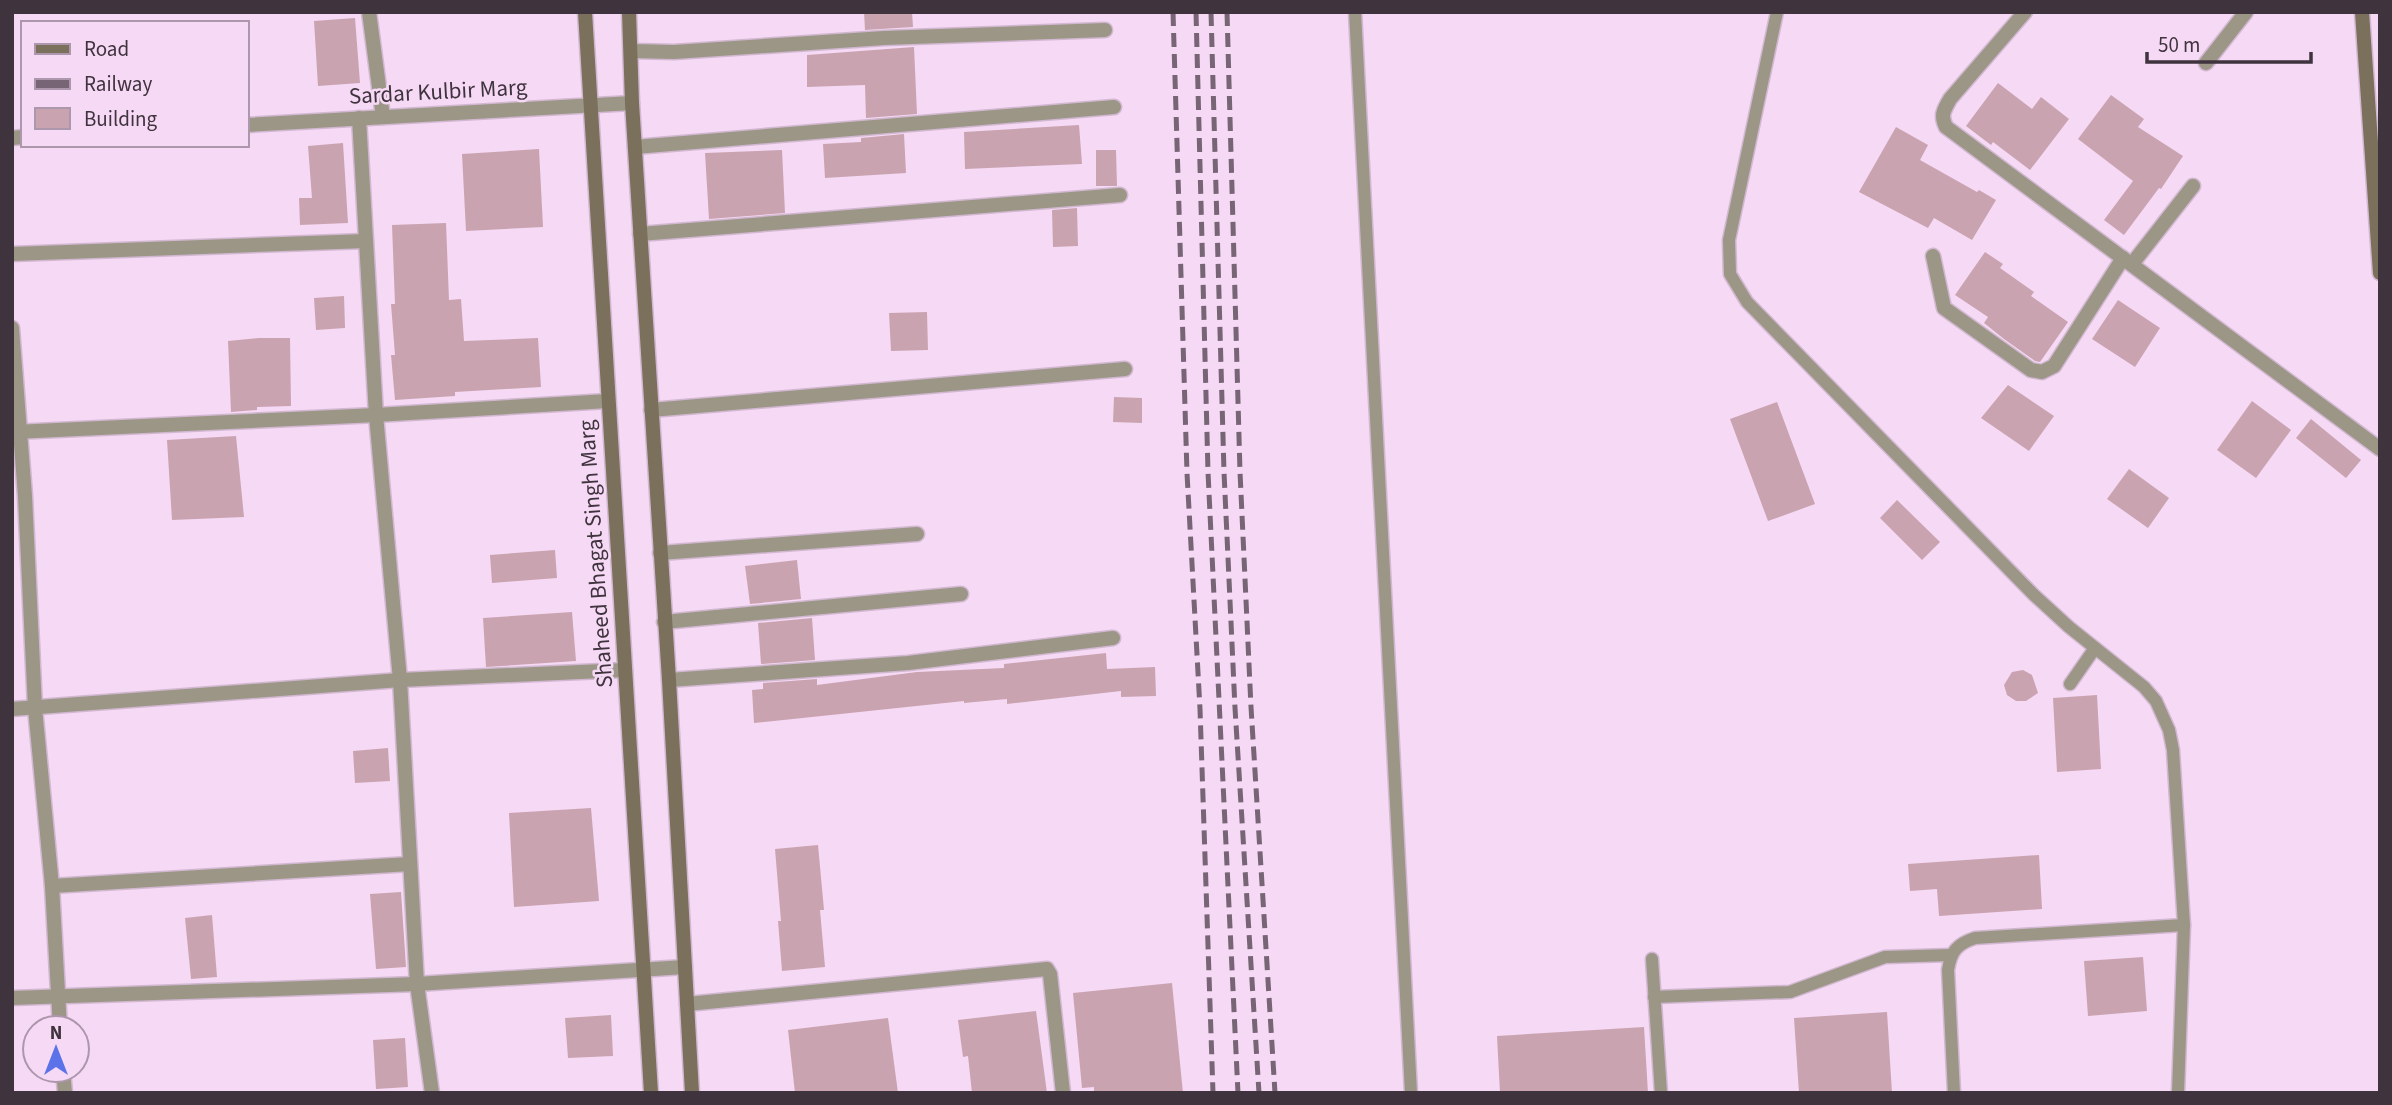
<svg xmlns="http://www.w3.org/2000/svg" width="2392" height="1105" font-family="'Source Sans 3',sans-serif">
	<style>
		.building { fill: #caa3b0 }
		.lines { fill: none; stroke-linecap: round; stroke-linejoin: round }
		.lane-casing { stroke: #d1b8d0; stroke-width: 15 }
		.street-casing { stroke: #d1b8d0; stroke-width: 17 }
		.secondary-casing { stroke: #d1b8d0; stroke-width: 17 }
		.lane { stroke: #9c9687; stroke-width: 12 }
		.street { stroke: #9c9687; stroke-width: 14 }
		.secondary { stroke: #7a705b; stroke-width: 14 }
		.rail { stroke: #776576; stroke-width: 5; stroke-dasharray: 14 7; stroke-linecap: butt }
		.labels { text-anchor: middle; stroke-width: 5; stroke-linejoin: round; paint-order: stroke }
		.street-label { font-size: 23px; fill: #3f333e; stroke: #f6d9f5 }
	</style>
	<rect width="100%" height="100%" fill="#f6d9f5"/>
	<g class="building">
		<path d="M864,12H912L913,27L865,30Z"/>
		<path d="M355,18L360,83L318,86L314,21Z"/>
		<path d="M914,47L917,114L866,118L865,85L807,87V55Z"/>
		<path d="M1998,83L2032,109L2041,97L2069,119L2030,170L1993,142L1991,145L1966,126Z"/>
		<path d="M2111,95L2144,119L2138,127L2183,156L2161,189L2159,188L2124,235L2104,220L2133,181L2078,139Z"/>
		<path d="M1079,125L1082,164L965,169L964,132Z"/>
		<path d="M1896,127L1928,145L1920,160L1977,192L1979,190L1996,200L1972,240L1934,218L1928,228L1859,192Z"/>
		<path d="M904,134L906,173L825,178L823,144L861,142V138Z"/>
		<path d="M343,143L348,223L300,225L299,198H312L308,146Z"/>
		<path d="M539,149L543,227L466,231L462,154Z"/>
		<path d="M782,150L785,213L709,219L705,153Z"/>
		<path d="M1096,150H1116L1117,186H1096Z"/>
		<path d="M1077,208L1078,246L1053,247L1052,210Z"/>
		<path d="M446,223L449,300L461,299L464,341L538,338L541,387L455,392V396L395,400L391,355H395L391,304H395L392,225Z"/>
		<path d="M1985,252L2003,264L2000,268L2034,292L2031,296L2068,322L2040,362L2035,361L2004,339L1984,323L1988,317L1955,295Z"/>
		<path d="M344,296L345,328L316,330L314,298Z"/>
		<path d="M2118,300L2160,328L2135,367L2092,339Z"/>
		<path d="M927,312L928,350L891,351L889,313Z"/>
		<path d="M259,338H290L291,406L257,407V410L231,412L228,341Z"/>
		<path d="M2008,385L2054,416L2029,451L1981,418Z"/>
		<path d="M1114,397L1142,398V423L1113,422Z"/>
		<path d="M2252,401L2291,430L2256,478L2217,450Z"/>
		<path d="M1777,402L1815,504L1768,521L1730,419Z"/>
		<path d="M2311,419L2361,460L2346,478L2296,438Z"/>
		<path d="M236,436L244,517L172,520L167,440Z"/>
		<path d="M2129,469L2169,498L2148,528L2107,499Z"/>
		<path d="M1897,500L1940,542L1922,560L1880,518Z"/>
		<path d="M555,550L557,578L492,583L490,555Z"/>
		<path d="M797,560L801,599L750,604L745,566Z"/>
		<path d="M572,612L576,661L486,667L483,618Z"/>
		<path d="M812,618L815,660L761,664L758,623Z"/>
		<path d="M1106,653L1107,669L1155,667L1156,696L1121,697V691L1007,704V699L964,703V701L754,723L752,690L763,689V683L817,679V685L917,672L1004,668V664Z"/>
		<path d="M2023,670L2032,675L2038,693L2026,701H2016L2007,695L2004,685L2012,672Z"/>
		<path d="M2097,695L2101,769L2057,772L2053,698Z"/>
		<path d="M388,748L390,781L355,783L353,751Z"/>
		<path d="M591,808L599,901L514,907L509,813Z"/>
		<path d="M818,845L824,910H820L825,967L782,971L778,921H781L775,849Z"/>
		<path d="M2039,855L2042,909L1939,916L1937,889L1910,891L1908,864Z"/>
		<path d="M401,892L406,967L376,969L370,894Z"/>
		<path d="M212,915L217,977L191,979L185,918Z"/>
		<path d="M2143,957L2147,1011L2088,1016L2084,961Z"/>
		<path d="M1172,983L1183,1093H1094V1087L1082,1088L1073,993Z"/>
		<path d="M1036,1011L1047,1093H972L968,1056L963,1057L958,1020Z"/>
		<path d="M1887,1012L1892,1093H1799L1794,1018Z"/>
		<path d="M611,1015L613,1056L568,1058L565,1018Z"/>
		<path d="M888,1018L898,1093H795L788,1030Z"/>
		<path d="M1644,1027L1648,1093H1500L1497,1036Z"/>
		<path d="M405,1038L408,1087L376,1089L373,1040Z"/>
	</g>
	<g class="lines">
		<g class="lane-casing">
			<g id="lane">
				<path d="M1355,12L1411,1093"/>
				<path d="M1777,12L1729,240L1730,274L1747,302L2034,595L2069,627L2144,687L2156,701L2169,730L2173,750L2184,925L2178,1093"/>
				<path d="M2070,684L2095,648"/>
				<path d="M1652,959L1661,1093"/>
				<path d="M1654,997L1790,992L1885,957L1951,955"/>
				<path d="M1954,1093L1948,970C1951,951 1957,944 1975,938L2184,925"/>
			</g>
		</g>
		<g class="street-casing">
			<g id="street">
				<path d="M369,12L383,117"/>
				<path d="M2025,12L1950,99C1944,110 1940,115 1946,127L2380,449"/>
				<path d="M632,51L674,52L884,38L1105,30"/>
				<path d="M2206,63L2246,12"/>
				<path d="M359,118L376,415L400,680L417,984L432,1093"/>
				<path d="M247,125L632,103"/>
				<path d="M12,138L23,137"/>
				<path d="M635,147L1114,107"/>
				<path d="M640,234L1120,195"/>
				<path d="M12,254L366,241"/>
				<path d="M1933,256L1944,308L2031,370L2042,372L2054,366L2123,258"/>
				<path d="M2132,264L2193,186"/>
				<path d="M12,328L25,496L35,708L52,886L60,1028"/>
				<path d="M651,410L1125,369"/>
				<path d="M14,432L376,415L608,401"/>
				<path d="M660,553L917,534"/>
				<path d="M664,622L961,594"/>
				<path d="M669,680L908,663L1113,638"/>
				<path d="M12,709L400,680L625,670"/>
				<path d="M52,886L410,864"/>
				<path d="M12,998L417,984L685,967"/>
				<path d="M687,1004L1047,969L1050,974L1063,1093"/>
				<path d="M63,1070L65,1093"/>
			</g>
		</g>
		<g class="secondary-casing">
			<g id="secondary">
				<path d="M585,12L651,1093"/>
				<path d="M629,12L632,103L669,680L692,1093"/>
				<path d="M2362,12L2380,273"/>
			</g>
		</g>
		<use href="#lane" class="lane"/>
		<use href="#street" class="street"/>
		<use href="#secondary" class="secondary"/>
		<g class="rail">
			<path d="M1173,12L1187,473L1200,709L1213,1093"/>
			<path d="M1196,12L1208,472L1238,1093"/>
			<path d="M1211,12L1224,472L1235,708L1259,1093"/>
			<path d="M1227,12L1240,472L1251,707L1275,1093"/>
		</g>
	</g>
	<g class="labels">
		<g class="street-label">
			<text transform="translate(438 91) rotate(-3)" y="8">Sardar Kulbir Marg</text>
			<text transform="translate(595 554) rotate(-94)" y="8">Shaheed Bhagat Singh Marg</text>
		</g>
	</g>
	<rect width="2392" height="1105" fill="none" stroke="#3f333e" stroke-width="28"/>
	<rect x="21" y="21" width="228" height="126" fill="#f6d9f5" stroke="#ad97ac" stroke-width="2"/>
	<rect x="35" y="44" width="35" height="10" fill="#7a705b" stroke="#ad97ac" stroke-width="2"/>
	<text x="84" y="56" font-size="21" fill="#3f333e">Road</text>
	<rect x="35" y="79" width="35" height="10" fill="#776576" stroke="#ad97ac" stroke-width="2"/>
	<text x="84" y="91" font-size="21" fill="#3f333e">Railway</text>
	<rect x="35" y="108" width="35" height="21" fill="#caa3b0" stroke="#ad97ac" stroke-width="2"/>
	<text x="84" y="126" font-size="21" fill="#3f333e">Building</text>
	<g transform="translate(56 1049)"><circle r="33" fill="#f6d9f5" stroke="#ad97ac" stroke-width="2"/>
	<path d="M0-5L12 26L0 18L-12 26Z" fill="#5c72e9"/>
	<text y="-10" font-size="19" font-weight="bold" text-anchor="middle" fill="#3f333e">N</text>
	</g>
	<path d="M2147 52v10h164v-10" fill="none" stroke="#3f333e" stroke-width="3.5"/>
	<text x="2158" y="52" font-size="21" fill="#3f333e" stroke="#f6d9f5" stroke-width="5" paint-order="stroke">50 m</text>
</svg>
